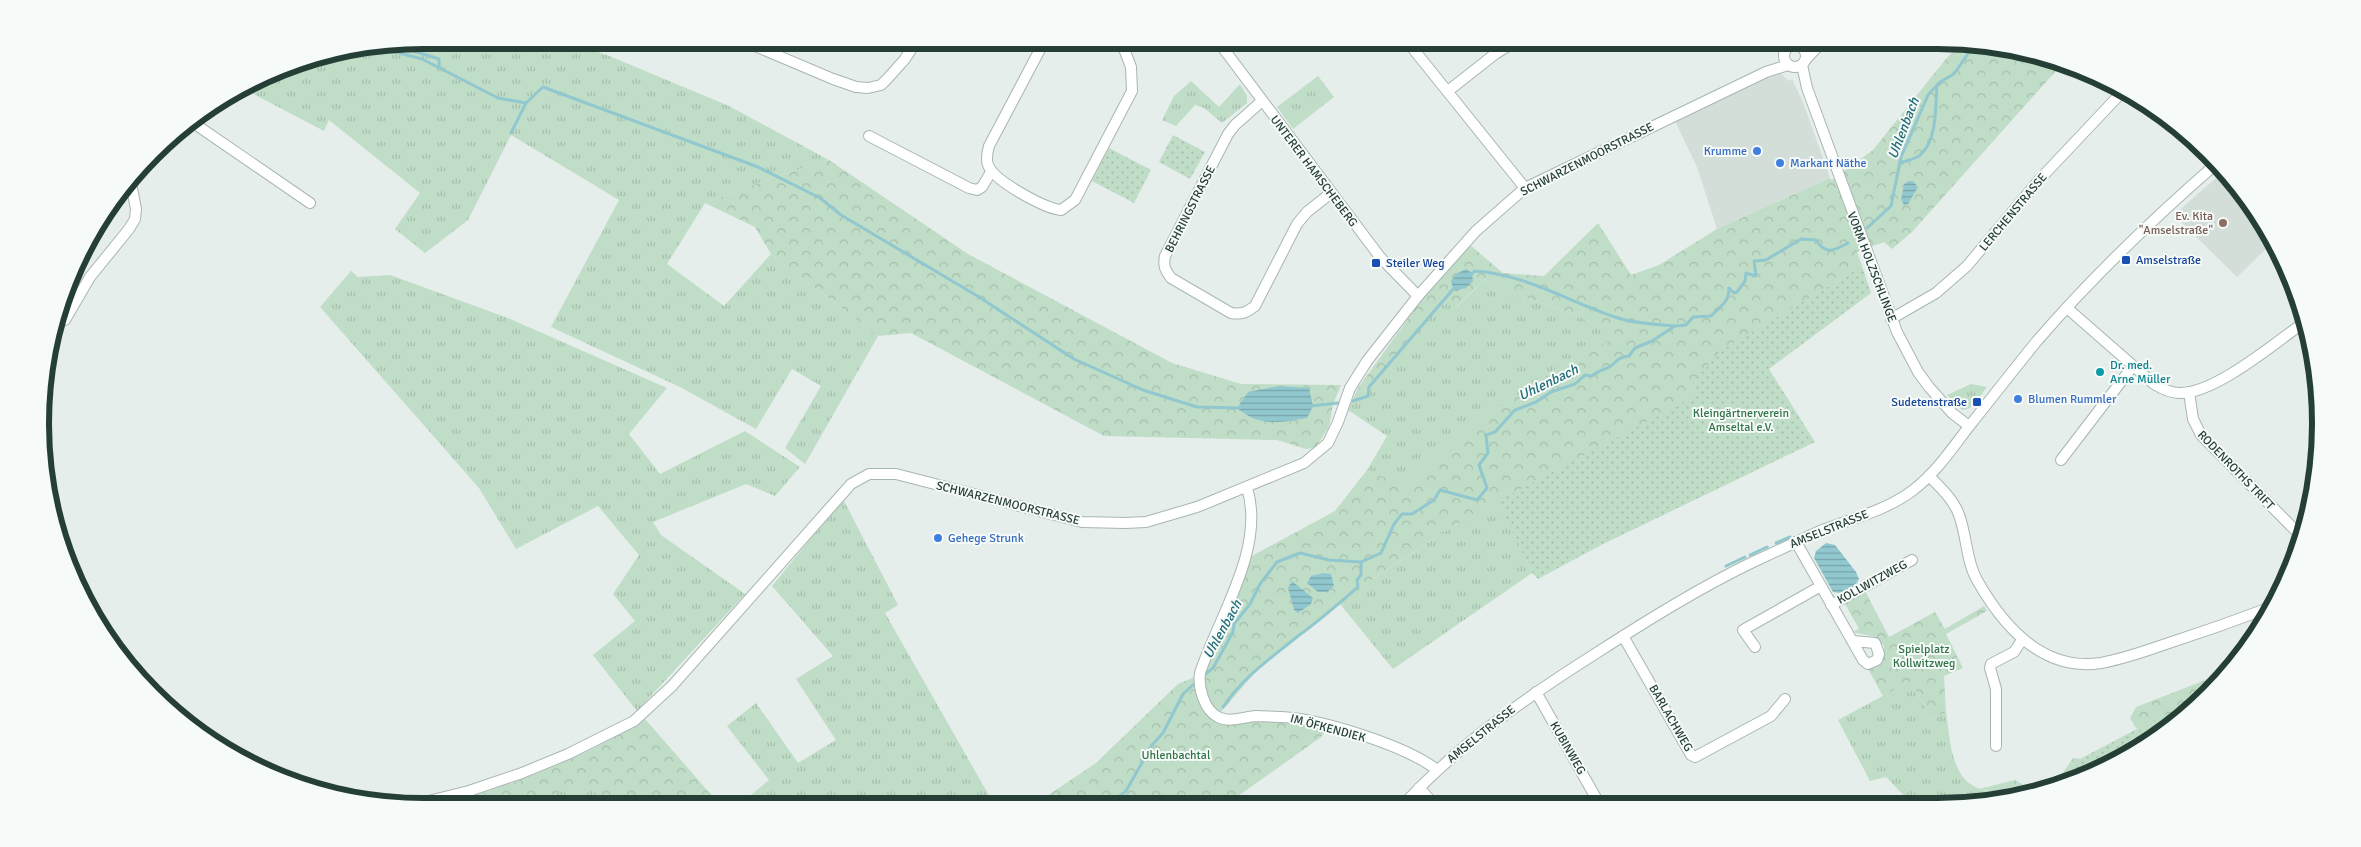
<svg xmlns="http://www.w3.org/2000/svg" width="2361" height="847" font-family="Signika,sans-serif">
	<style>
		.built { fill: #d4ded9 }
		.grass { fill: url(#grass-tufts) }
		.forest { fill: url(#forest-crowns) }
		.garden { fill: url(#garden-dots) }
		.water { fill: url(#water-rules) }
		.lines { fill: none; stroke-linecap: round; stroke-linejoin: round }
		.stream { stroke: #91c8cf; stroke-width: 3 }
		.street-casing { stroke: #a8b6b1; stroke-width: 12 }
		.street { stroke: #fff; stroke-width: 10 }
		.shop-dot { fill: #3f7fe0; stroke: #f6faf8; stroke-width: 2 }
		.education-dot { fill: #8d6e63; stroke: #f6faf8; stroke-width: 2 }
		.transit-dot { fill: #1a4fb4; stroke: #f6faf8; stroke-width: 2 }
		.culture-dot { fill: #0f9aa8; stroke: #f6faf8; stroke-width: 2 }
		.labels { text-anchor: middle; stroke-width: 4; stroke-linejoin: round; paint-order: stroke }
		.shop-label { font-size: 12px; fill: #366cbe; stroke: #f6faf8; text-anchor: start }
		.street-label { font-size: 12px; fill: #253f37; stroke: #f6faf8 }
		.education-label { font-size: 12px; fill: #785e54; stroke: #f6faf8; text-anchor: end }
		.transit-label { font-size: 12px; fill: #164399; stroke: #f6faf8; text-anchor: start }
		.culture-label { font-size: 12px; fill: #0d838f; stroke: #f6faf8; text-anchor: start }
		.park-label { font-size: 12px; fill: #317448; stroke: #f6faf8 }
		.water-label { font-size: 14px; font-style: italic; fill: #226d78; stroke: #f6faf8 }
		.rim { fill: none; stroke: #253f37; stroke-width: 6 }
	</style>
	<defs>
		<pattern id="grass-tufts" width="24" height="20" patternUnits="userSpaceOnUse" patternTransform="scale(1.25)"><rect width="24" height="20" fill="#c0ddc7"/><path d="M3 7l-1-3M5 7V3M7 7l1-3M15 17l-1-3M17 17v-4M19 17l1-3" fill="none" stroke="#a5bfac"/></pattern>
		<pattern id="forest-crowns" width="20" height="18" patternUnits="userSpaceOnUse" patternTransform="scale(1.25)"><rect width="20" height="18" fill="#c0ddc7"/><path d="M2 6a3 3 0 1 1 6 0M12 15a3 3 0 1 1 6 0" fill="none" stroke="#a5bfac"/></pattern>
		<pattern id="garden-dots" width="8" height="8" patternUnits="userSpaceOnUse" patternTransform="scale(1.25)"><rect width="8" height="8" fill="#c0ddc7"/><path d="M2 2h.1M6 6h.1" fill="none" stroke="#a5bfac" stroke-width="1.8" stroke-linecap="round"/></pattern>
		<pattern id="water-rules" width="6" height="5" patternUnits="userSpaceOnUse" patternTransform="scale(1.25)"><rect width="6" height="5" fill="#91c8cf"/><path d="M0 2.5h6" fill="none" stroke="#76a4a9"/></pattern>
	</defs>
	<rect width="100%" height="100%" fill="#e5eeea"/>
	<g class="built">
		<path d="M1779,72L1789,81L1792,79L1803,102L1830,178L1717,229L1697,167L1675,121Z"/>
		<path d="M2225,170L2269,231L2274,241L2237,277L2174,215Z"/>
	</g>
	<g class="grass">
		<path d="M447,40H560L607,55L729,106L829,160L772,178L705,203L667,264L724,306L771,254L878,336L805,464L785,448L821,386L792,369L756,429L680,387L551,327L619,200L511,135L468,220L425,253L395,229L420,193L329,120L324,131L244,89L277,69L349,47L413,41L443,49Z"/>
		<path d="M1318,76L1334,97L1293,129L1277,107Z"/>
		<path d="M1191,81L1219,107L1240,84L1247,96V103L1222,123L1204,108L1195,105L1176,126L1162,120L1174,96Z"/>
		<path d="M1859,260L1862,266L1719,352L1695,396L1499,501L1532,573L1393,669L1340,604L1262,664L1219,714L1217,724L1321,737L1225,805H1144L1198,742L1204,692L1445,531L1498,501L1676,338Z"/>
		<path d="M351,271L358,277L390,275L508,318L667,388L629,434L660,474L745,431L800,467L775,496L746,484L653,522L661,535L745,594L637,711L593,655L635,621L613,594L639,555L598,506L516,549L479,488L320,307Z"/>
		<path d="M1485,279L1517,295L1572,313L1618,336L1554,370L1463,434L1406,487L1367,470L1387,436L1348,410L1358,388L1368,392L1445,295L1457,307Z"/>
		<path d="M1971,384L1987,387C1980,396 1974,410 1962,410L1947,395Z"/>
		<path d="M843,499L898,605L885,613L995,806H738L769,780L727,726L756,703L798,763L836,740L796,679L833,656L772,586Z"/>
		<path d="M1911,681L1931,720L1946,712C1950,738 1950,779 1980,789C1991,793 2004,794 2015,796L1988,804H1912L1886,777L1870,781L1838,720Z"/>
		<path d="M2197,704L2191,712L2146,741L2137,729L2161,716Z"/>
		<path d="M592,782L604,807H509Z"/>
	</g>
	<g class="forest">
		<path d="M1961,43L2036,53L2063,63L1912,232L1892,249L1884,242L1857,252L1862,266L1719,352L1695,396L1445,531L1373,579L1262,664L1219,714L1217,724L1258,719L1328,728L1321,737L1225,805L1032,806L1096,763L1178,684L1202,674L1250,557L1335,511L1367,470L1406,486L1463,434L1554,370L1617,336L1572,313L1517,295L1485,279L1456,307L1445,296L1368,392L1358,388L1434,283L1470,245L1503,273L1544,276L1598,223L1631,275L1659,265L1717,229L1830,178L1832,180L1873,150L1945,60Z"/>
		<path d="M829,160L968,254L1172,363L1241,384L1341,385L1333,404L1329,427L1315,448L1306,449L1277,440L1104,436L911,333L878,336L771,254L755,227L705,203L772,178Z"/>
		<path d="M1865,591L1889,637L1935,612L1945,629L1984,606L1987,611L1946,634L1963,668L1944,676L1946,712L1931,720L1911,681L1883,696L1868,669C1880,665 1885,659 1884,646L1876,637L1852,632L1859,629L1844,602Z"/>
		<path d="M2221,674L2197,704L2162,716L2137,729L2130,718L2136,707Z"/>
		<path d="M645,719L721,806L604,807L592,783L509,807H430C501,792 585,757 645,719Z"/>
		<path d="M2073,758L2075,777L2056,783Z"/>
		<path d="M2015,780L2032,790L2015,796L1979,789Z"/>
	</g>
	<g class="garden">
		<path d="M1173,135L1205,152L1190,179L1159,162Z"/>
		<path d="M1109,148L1151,170L1134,203L1092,181Z"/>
		<path d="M1862,266L1871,293L1769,369L1815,442L1601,545L1538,579L1532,573L1498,501L1695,396L1693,382L1719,352Z"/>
		<path d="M2137,729L2146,741L2107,768L2075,777L2073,758L2080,759Z"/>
	</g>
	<g class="water">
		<path d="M1908,181H1913L1918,187L1908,204L1904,205L1901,199L1904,185Z"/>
		<path d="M1466,269L1472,273L1473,281L1467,287L1456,291L1453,289L1451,281L1456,274Z"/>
		<path d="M1279,386L1309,388L1313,406L1307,418C1280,423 1259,427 1237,408L1248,392Z"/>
		<path d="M1826,543L1835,545L1856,572L1859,579L1856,584L1840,593L1833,592L1814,558L1816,551Z"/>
		<path d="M1323,573L1331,574L1334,586L1327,592H1318L1307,583L1311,576Z"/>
		<path d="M1292,581L1313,598L1311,604L1298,613L1294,610L1288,588Z"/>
	</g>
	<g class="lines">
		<g class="stream">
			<path d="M388,43L439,59V67"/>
			<path d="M369,45L422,59L498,98L526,103L543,87L758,167L820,198L841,215L979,297L1074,359L1143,390L1197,407L1240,408"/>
			<path d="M511,133L526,103"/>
			<path d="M1900,163C1906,161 1914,159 1919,156C1938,141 1935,107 1937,85"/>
			<path d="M1867,228L1891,206L1901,157L1928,95L1940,82L1954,74L1974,45"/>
			<path d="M1470,275L1475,271C1528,275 1569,302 1618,318C1635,324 1657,324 1675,326"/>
			<path d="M1353,401L1368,396L1369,387L1455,287"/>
			<path d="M1311,406L1338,403"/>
			<path d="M1776,543L1790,537"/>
			<path d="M1750,555L1767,547"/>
			<path d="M1726,566L1745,557"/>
			<path d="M1203,676L1213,668L1233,632L1234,624L1250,604L1260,584L1277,562L1300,553L1329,560L1361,562L1381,553L1394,524L1402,514H1412L1434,500L1440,490L1477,500L1487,488L1479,465L1488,453L1486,435L1495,432L1515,410L1536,402L1551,392L1575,384L1585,375L1592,376C1598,370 1605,370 1611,366C1618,360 1619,357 1629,356L1635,348L1652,341L1675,326L1686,325L1693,317L1711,316C1720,306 1729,303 1729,288L1734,293L1737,292L1745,281L1746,273L1756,276L1754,261L1766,260L1801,239L1816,240C1825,255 1834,251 1848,243"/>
			<path d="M1223,707C1245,675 1269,660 1298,636C1319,621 1338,604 1358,587L1357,580L1361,575V562"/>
			<path d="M1107,806L1126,791L1152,745L1163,733L1183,694L1194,684"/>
		</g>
		<g class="street-casing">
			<g id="street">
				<path d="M741,40L833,79L856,87L868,88L881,85L888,78L905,59L917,40"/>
				<path d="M1045,40L989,146C987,153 986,159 988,165C994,181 1044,208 1061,210L1075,200L1132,91L1131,67L1121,41"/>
				<path d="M1087,40L1109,43L1123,40"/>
				<path d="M1217,40L1380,257L1418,296"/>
				<path d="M1406,40L1525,188"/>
				<circle cx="1795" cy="56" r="11"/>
				<path d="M1806,59L1824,40"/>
				<path d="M1802,65L1807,88L1897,332L1918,372L1929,387L1952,413L1969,426"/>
				<path d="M1448,91L1495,54L1518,40"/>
				<path d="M1262,101L1235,125L1228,134L1165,256C1163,266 1165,270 1171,278L1231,313C1242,315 1247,312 1255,306L1297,224L1307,212L1331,193"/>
				<path d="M192,122L310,203"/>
				<path d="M869,136L969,188L977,190L982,187L991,172"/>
				<path d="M2067,308L2154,384C2162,389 2170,393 2180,393C2215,394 2276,342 2306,321"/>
				<path d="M1891,319L1936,293L1967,266L2040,179L2124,90"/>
				<path d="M65,320L90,277L129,229L135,219L136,209L130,178"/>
				<path d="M2189,392L2193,419L2201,435L2302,537"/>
				<path d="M2061,460L2133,366"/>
				<path d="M1929,476C1940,487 1954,500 1959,515C1967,536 1966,561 1977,580C2003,626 2042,672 2101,663C2122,659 2143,652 2163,645C2200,633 2237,620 2274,606"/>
				<path d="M1247,488C1266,548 1218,618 1200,673C1198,687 1204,710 1218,717C1229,723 1244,717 1256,716C1264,716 1274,717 1282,717C1321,719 1407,746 1437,770"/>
				<path d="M1796,542L1863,660L1868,664L1877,660L1879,654L1875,643L1853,641"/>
				<path d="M1831,605L1912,560"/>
				<path d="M1623,636L1691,755L1695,757L1771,716L1785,699"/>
				<path d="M1755,647L1743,630L1821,586"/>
				<path d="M1536,692L1600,805"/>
				<path d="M1996,746V689L1990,668L1991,664L2014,652L2022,640"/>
				<path d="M1419,788L1435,805"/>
				<path d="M412,805L469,791L522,773L568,754L634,721L672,686L851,484L869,474H896L1082,522L1125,523L1146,522L1197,507L1304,463L1328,443L1338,422L1350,388L1367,361L1418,296L1476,231L1525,188L1766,72L1788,65"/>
				<path d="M1403,805C1460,743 1527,697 1598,652C1648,620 1699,588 1753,562C1775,552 1798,541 1820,531C1851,519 1885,511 1912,491C1937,472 1952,448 1971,424C1993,396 2015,368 2037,341C2092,277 2154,218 2217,163"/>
			</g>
		</g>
		<use href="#street" class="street"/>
	</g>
	<g class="shop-dot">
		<circle cx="1757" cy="151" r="5"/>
		<circle cx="1780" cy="163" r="5"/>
		<circle cx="2018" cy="399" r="5"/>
		<circle cx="938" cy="538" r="5"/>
	</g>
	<circle class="education-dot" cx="2223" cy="223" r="5"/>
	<g class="transit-dot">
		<rect x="2121" y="255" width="10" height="10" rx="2.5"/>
		<rect x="1371" y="258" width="10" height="10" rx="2.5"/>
		<rect x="1972" y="397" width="10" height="10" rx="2.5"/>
	</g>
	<circle class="culture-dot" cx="2100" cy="372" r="5"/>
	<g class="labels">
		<g class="shop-label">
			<text x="1747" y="155" text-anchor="end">Krumme</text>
			<text x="1790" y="167">Markant Näthe</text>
			<text x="2028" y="403">Blumen Rummler</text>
			<text x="948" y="542">Gehege Strunk</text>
		</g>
		<g class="street-label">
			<text transform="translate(1587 159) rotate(-27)" y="4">SCHWARZENMOORSTRASSE</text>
			<text transform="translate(1314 171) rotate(53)" y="4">UNTERER HAMSCHEBERG</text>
			<text transform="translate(1190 209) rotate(-63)" y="4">BEHRINGSTRASSE</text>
			<text transform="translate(2013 212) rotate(-50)" y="4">LERCHENSTRASSE</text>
			<text transform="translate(1872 267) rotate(69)" y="4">VORM HOLZSCHLINGE</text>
			<text transform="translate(2236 470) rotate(46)" y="4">RODENROTHS TRIFT</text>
			<text transform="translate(1008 503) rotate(14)" y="4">SCHWARZENMOORSTRASSE</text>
			<text transform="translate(1829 529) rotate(-22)" y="4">AMSELSTRASSE</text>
			<text transform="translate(1872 582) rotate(-29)" y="4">KOLLWITZWEG</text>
			<text transform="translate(1671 718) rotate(60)" y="4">BARLACHWEG</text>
			<text transform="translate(1328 728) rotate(15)" y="4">IM ÖFKENDIEK</text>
			<text transform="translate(1481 734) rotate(-39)" y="4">AMSELSTRASSE</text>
			<text transform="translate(1568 748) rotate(60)" y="4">KUBINWEG</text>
		</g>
		<g class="education-label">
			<text x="2213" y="220">Ev. Kita<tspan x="2213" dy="14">"Amselstraße"</tspan></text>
		</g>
		<g class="transit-label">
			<text x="2136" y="264">Amselstraße</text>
			<text x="1386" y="267">Steiler Weg</text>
			<text x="1967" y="406" text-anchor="end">Sudetenstraße</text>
		</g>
		<g class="culture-label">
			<text x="2110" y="369">Dr. med.<tspan x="2110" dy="14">Arne Müller</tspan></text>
		</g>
		<g class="park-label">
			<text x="1741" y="417">Kleingärtnerverein<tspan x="1741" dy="14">Amseltal e.V.</tspan></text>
			<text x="1924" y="653">Spielplatz<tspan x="1924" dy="14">Kollwitzweg</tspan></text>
			<text x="1176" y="759">Uhlenbachtal</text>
		</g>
		<g class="water-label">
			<text transform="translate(1903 128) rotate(-69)" y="5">Uhlenbach</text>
			<text transform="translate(1548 382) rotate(-26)" y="5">Uhlenbach</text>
			<text transform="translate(1222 629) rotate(-61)" y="5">Uhlenbach</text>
		</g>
	</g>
	<path d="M0 0H2361V847H0ZM423 49H1938A374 374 0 0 1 2312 423V424A374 374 0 0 1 1938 798H423A374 374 0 0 1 49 424V423A374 374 0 0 1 423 49Z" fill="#f6faf8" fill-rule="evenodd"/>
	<path class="rim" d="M423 49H1938A374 374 0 0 1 2312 423V424A374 374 0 0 1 1938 798H423A374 374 0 0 1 49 424V423A374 374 0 0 1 423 49Z"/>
</svg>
